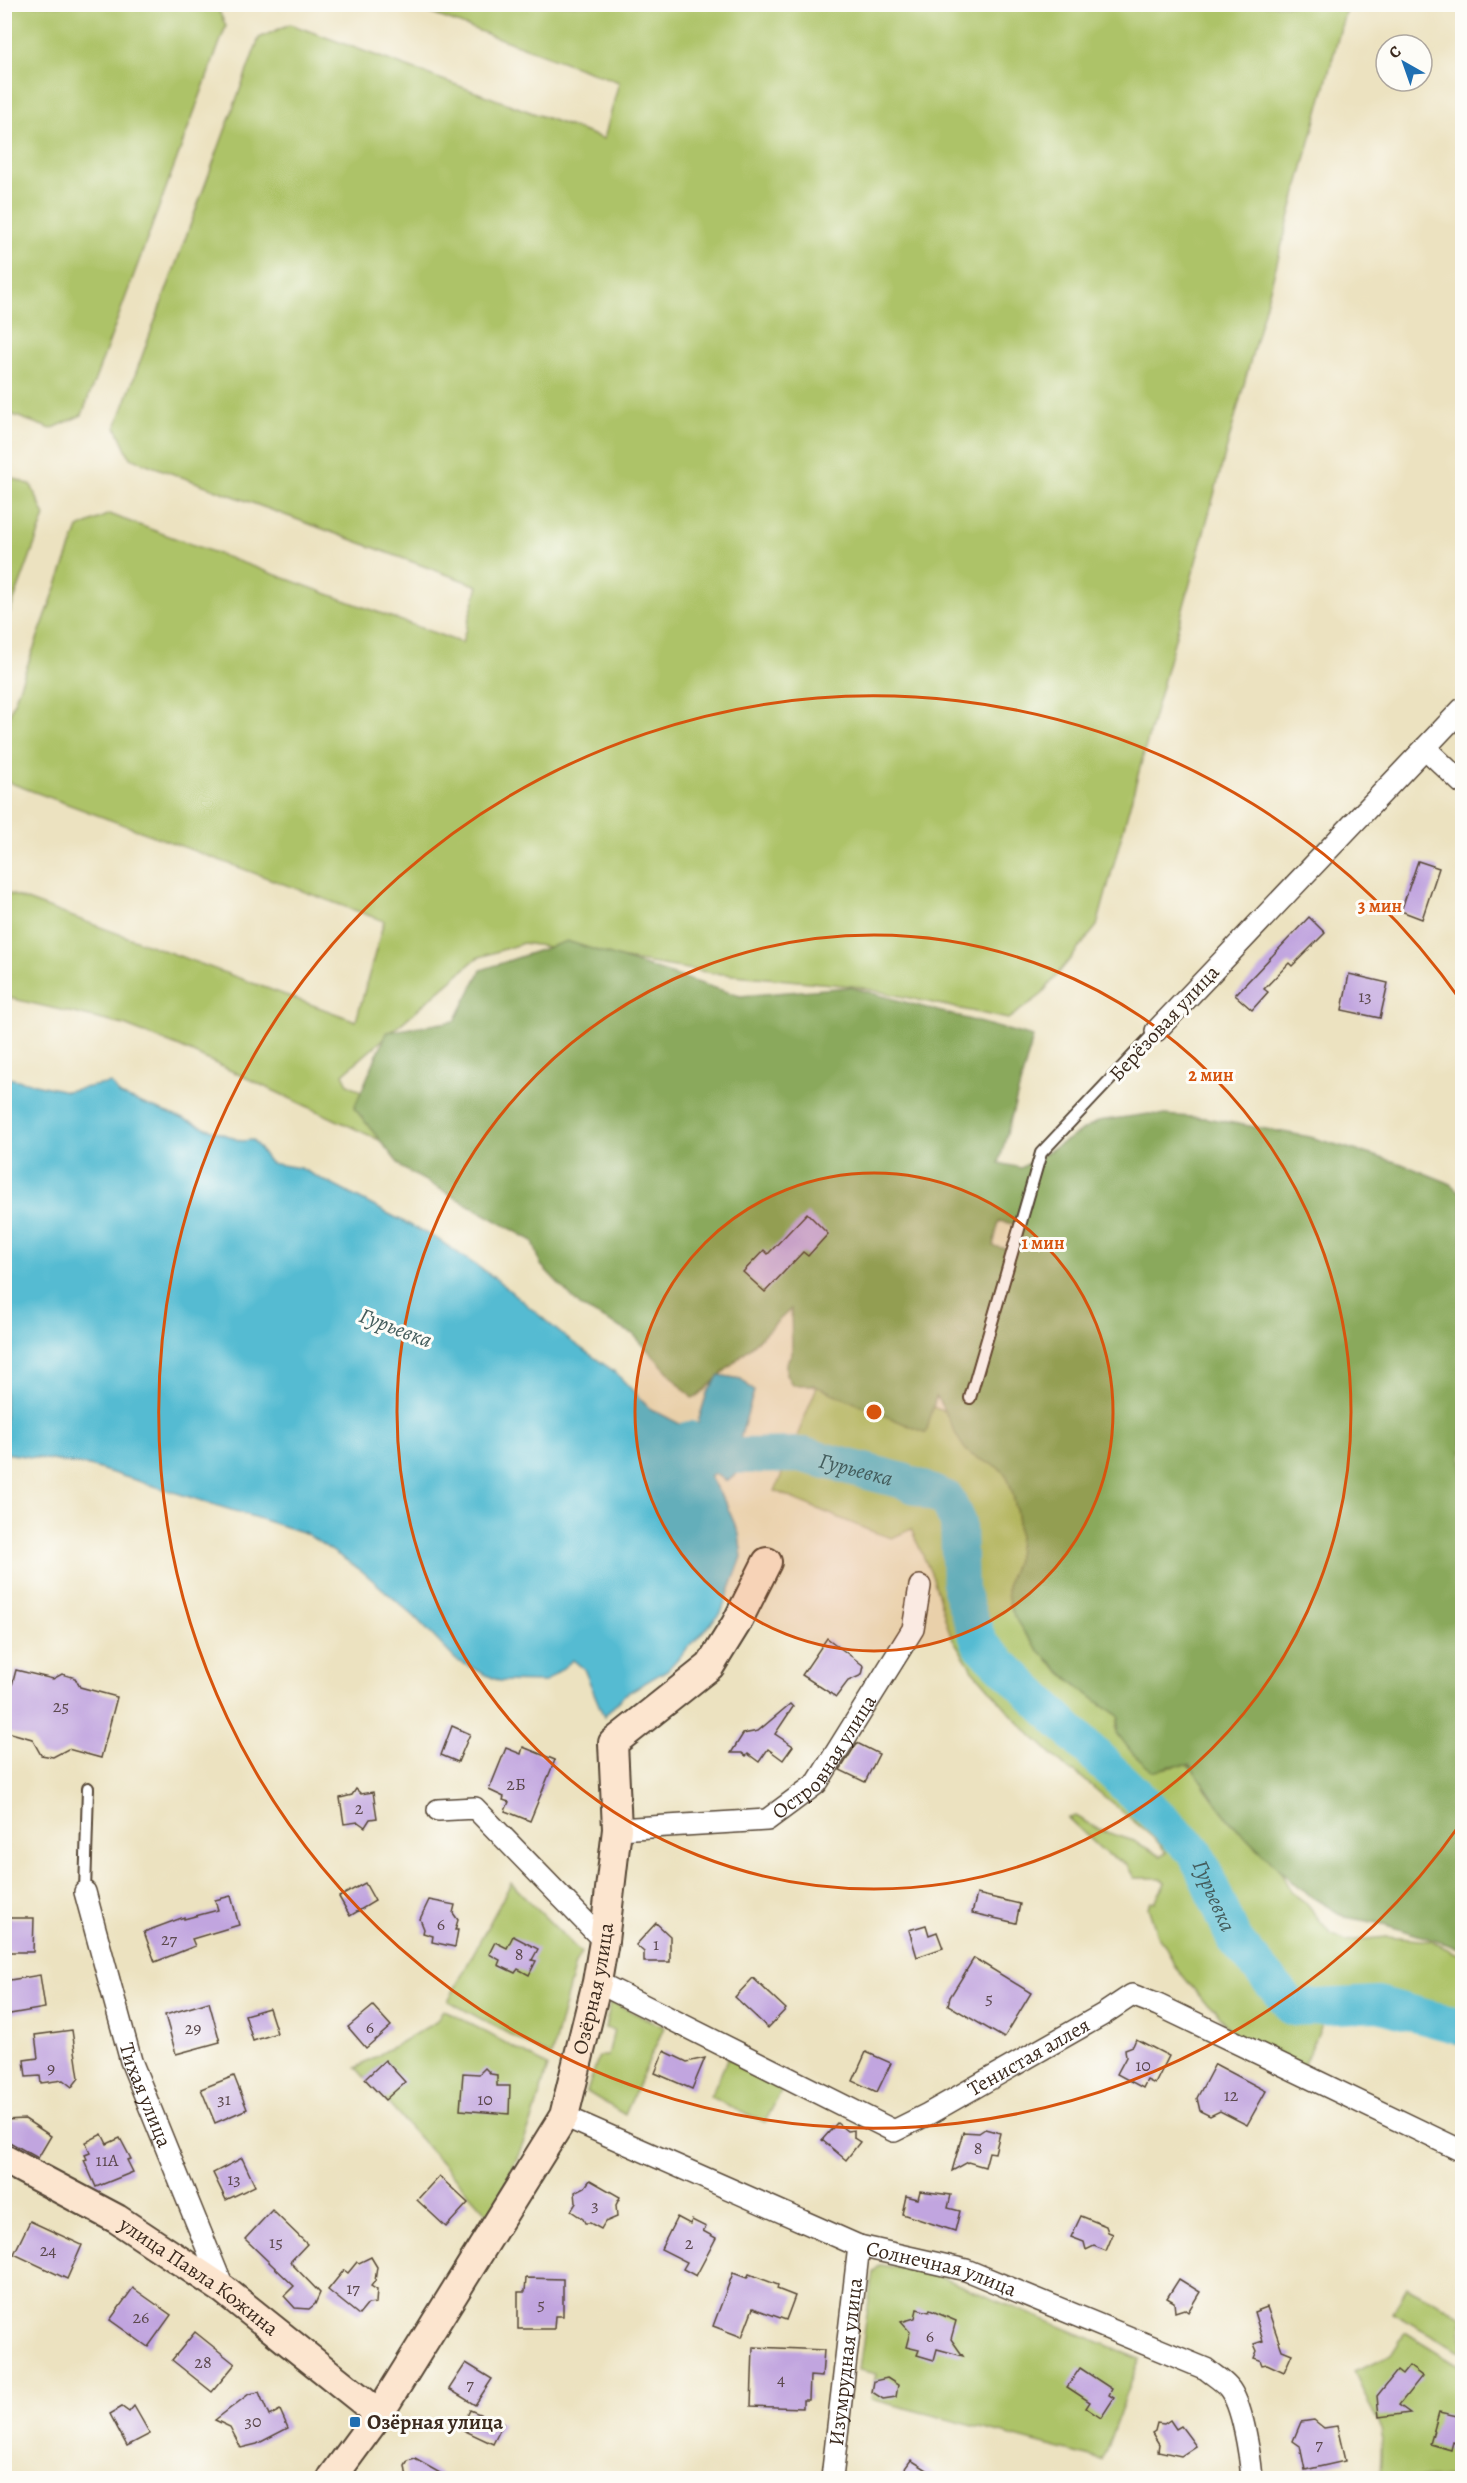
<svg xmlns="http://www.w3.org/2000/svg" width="1467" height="2483" font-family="Alegreya,serif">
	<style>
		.green { fill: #adc367; stroke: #747642; stroke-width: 1.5 }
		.forest { fill: #8aa95c; stroke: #626a3d; stroke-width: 1.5; fill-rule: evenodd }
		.water { fill: #54bbd2; stroke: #487278; stroke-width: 1.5 }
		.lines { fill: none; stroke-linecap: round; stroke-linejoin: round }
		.river { stroke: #54bbd2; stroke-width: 36 }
		.building { fill: #c1a5df }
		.lane-casing { stroke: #564636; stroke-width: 14 }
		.street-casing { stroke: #564636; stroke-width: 24 }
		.secondary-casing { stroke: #564636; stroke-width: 32 }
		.lane { stroke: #fff; stroke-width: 10 }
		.street { stroke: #fff; stroke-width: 21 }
		.secondary { stroke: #fce5cf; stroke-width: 28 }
		.ring { fill: none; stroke: #d7540e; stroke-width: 3 }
		.poi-dot { fill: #1f6fb2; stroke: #fdfcf7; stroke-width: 2 }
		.labels { text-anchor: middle; stroke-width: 6; stroke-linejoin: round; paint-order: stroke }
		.number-label { font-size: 18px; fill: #5c494e }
		.street-label { font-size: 21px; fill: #3b2a1e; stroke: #fdfcf7 }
		.poi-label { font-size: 21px; font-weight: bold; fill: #3b2a1e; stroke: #fdfcf7; text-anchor: start }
		.water-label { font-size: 22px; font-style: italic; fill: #445d5d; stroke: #fdfcf7 }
		.centre { fill: #d7540e; stroke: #fdfcf7; stroke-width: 3 }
		.ring-label { font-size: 18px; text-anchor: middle; font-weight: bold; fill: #d7540e; stroke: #fdfcf7; stroke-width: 6; stroke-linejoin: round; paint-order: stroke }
	</style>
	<rect width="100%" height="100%" fill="#fdfcf7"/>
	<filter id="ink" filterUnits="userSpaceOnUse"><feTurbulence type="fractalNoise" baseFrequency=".0167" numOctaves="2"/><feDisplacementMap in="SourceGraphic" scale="12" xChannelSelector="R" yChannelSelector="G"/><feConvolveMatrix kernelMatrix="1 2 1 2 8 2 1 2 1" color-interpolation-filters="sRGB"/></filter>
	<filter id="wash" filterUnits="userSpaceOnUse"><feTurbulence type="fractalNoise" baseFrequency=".008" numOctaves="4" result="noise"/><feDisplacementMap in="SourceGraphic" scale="24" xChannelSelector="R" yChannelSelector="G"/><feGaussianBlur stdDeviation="1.35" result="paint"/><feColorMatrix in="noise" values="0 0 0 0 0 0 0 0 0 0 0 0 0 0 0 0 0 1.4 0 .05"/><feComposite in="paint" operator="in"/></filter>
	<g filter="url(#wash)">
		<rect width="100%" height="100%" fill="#ece2c0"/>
		<g class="green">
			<path d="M4,5H216L226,26L82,415L51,429L5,412Z"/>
			<path d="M408,5H1347L1097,926L1040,996L1008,1019L853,986L713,973L523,943L477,958L343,1074L348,1084L763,1319L180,1047L124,1025L5,997V892L356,1021L384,921L5,781L4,729L78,528L109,514L462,643L478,586L130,458L116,427L259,38L290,24L604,139L619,82Z"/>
			<path d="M5,475L31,485L45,516L5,625Z"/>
			<path d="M818,1384L924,1404L947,1412C954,1426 959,1445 972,1455C985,1464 1004,1464 1009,1480C1016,1503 1022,1535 1017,1558C1014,1568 1008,1578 1008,1588C1007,1635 1083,1693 1119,1716L1116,1729L1140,1760L1162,1769L1184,1764L1195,1770L1206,1789L1229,1820L1279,1868L1291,1892L1305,1902L1331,1934L1346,1941L1387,1937L1431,1941L1462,1956V2047L1433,2030L1380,2020H1324L1304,2065L1340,2080L1305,2079L1300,2076L1285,2082L1246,2053L1215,2009L1206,2004L1174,1965L1165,1945L1157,1935L1148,1907L1151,1901L1155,1902L1165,1883L1160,1878H1134L1127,1865L1104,1852L1068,1818L1075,1816L1100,1830L1134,1841L1161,1856L1166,1852L1156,1840L1075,1772L1070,1771L1020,1724L971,1668L950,1634L933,1578L911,1529L892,1538L868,1530L775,1491Z"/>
			<path d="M511,1883L581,1953L575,1964L551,2057L448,2001Z"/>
			<path d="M611,2002L664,2027L625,2115L587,2092L598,2058L601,2056H608L614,2030L605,2028Z"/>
			<path d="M443,2009L548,2066L533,2118L492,2219L356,2068L436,2022Z"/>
			<path d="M728,2058L784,2086L765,2122L710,2097Z"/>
			<path d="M880,2265L930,2273L1140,2359L1102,2460L871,2399L876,2374L859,2370L873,2272Z"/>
			<path d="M1407,2287L1462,2316V2352L1392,2313Z"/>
			<path d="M1405,2333L1462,2368V2478H1380L1382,2432L1354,2371L1391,2355Z"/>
		</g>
		<path class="forest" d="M567,941L740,996L850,987L1033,1037L999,1163L1021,1168L1098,1121L1149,1114L1206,1118L1310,1137L1402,1164L1449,1183L1462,1194V1949L1383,1924L1345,1917L1312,1897L1295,1885L1229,1820L1190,1765L1171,1766L1152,1771L1133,1754L1117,1733L1119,1716C1083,1693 1008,1636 1007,1590C1007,1578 1015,1567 1017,1555C1022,1533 1016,1501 1008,1479C1002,1463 980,1463 968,1452C956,1441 948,1413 936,1397L926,1433L813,1385H792L786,1374V1363L792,1353L791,1309L698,1396L692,1398L633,1334L581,1307L541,1265L533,1241L402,1168L354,1108L387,1032L455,1021L481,970ZM999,1221L1017,1225L1012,1250L993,1246Z"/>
		<path class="water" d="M4,1077L66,1091L111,1083L120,1095L241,1141L253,1140L270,1163L300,1168L437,1239L496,1279L565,1337L615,1372L649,1408L695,1432L707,1393L719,1375L741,1379L754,1391L735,1456L736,1475L727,1481L715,1474L709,1476L726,1504L739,1534L742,1557L721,1613L667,1670L624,1695L604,1717L584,1669L573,1660L545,1682L499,1681L456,1660L415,1617L362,1571L305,1533L90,1466L5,1453Z"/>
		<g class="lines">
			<path class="river" id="s1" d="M690,1439L735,1456L803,1455L903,1481L947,1499L958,1523L960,1590L980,1644L1196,1853L1233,1937L1293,2008L1378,2004L1462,2027"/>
		</g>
		<g id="blocks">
			<g class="building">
				<path d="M1418,861L1439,868L1422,919L1401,911Z"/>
				<path d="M1309,917L1325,933L1292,966L1289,963L1264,989L1268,992L1252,1010L1235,995Z"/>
				<path d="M1349,974L1388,983L1380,1018L1342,1010Z"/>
				<path d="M807,1213L828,1234L808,1256L803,1252L765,1292L743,1272L764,1250L768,1254Z"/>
				<path d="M827,1638L864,1666L862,1675L848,1681L836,1697L802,1675Z"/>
				<path d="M16,1670L53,1679L62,1674L75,1678L80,1687L117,1697L101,1758L68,1749L53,1757L41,1755L32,1739L4,1731V1715Z"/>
				<path d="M790,1704L793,1707L775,1734L793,1746L783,1760L768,1749L759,1762L748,1754L746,1756L742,1753H731L743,1734L758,1731Z"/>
				<path d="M452,1726L470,1734L458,1762L441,1755Z"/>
				<path d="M857,1743L879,1754L865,1782L840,1770Z"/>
				<path d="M523,1747L555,1760L530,1821L505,1811L509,1802L503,1800L504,1797L489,1790L506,1748L521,1754Z"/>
				<path d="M356,1789L361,1794L373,1792L377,1818L370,1819L365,1827L358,1822L344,1824L340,1798L352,1795Z"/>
				<path d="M365,1883L375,1901L350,1916L339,1897Z"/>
				<path d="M977,1894L1020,1904L1016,1923L972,1913Z"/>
				<path d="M231,1896L239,1925L192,1939L195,1946L155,1962L144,1932L184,1917V1919L218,1910L215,1900Z"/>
				<path d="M429,1900L455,1905L453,1913L458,1920L455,1930H458L455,1947L432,1942L433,1936L423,1933L424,1929L420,1919Z"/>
				<path d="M4,1918H34L33,1952H4Z"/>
				<path d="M656,1923L670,1936V1962H644V1952L636,1945Z"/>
				<path d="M926,1925L929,1935L937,1932L943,1948L917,1957L909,1930Z"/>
				<path d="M513,1936L538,1949L532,1960L536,1961L529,1975L518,1969L515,1973L498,1965L500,1960L489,1954L495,1942L507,1948Z"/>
				<path d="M974,1958L1031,1993L1004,2038L948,2005L950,1997Z"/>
				<path d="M40,1975L45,2008L4,2015V1981Z"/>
				<path d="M753,1978L786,2009L768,2028L735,1997Z"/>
				<path d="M209,2002L220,2042L176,2054L165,2015Z"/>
				<path d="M373,2006L391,2026L366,2048L348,2027Z"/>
				<path d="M269,2008L277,2033L253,2041L245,2015Z"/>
				<path d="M72,2030L79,2078L72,2087L63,2080L41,2083L40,2076L26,2077L24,2060L38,2058L35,2035Z"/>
				<path d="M1136,2039L1169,2056L1155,2084L1147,2080L1143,2088L1117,2074L1126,2057L1125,2049L1133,2046Z"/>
				<path d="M664,2051L687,2062L705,2058L692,2089L655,2073Z"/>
				<path d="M866,2052L891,2063L877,2092L853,2081Z"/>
				<path d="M385,2060L405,2082L385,2100L365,2079Z"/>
				<path d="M1215,2064L1266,2091L1247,2125L1220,2111L1210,2116L1200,2111L1197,2098Z"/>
				<path d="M485,2068L491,2074L497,2075V2086H510L509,2114L460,2110L463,2073L479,2074Z"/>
				<path d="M234,2076L247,2109L215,2123L201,2089Z"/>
				<path d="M25,2119L51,2136L38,2158L4,2139V2120Z"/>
				<path d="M837,2123L847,2131L854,2130V2138L860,2142L846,2160L822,2140Z"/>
				<path d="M985,2129L1000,2133L995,2153L989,2152L985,2167L968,2162L952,2171L963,2132L979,2133Z"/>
				<path d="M102,2134L107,2144L120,2138L131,2159L127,2160L133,2172L96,2187L84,2160L87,2159L85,2155L90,2153L86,2142Z"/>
				<path d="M242,2158L255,2186L226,2200L213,2173Z"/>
				<path d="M439,2176L468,2203L446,2227L417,2200Z"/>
				<path d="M590,2180L620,2197L616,2205L617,2217L605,2222L601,2229L590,2223H585L583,2219L571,2211L576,2203L575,2192L585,2187Z"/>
				<path d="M920,2191L951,2195L948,2208L960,2211L955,2231L902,2214L906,2196L918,2199Z"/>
				<path d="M272,2210L307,2244L290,2262L320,2293L315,2304L309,2309L295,2308L284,2296L294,2286L245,2239Z"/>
				<path d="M1081,2216L1106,2226L1108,2232L1113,2234L1106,2251L1094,2246L1086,2250L1084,2242L1071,2237Z"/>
				<path d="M677,2217L690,2224L692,2220L706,2227L703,2231L716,2238L696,2276L683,2269L687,2262L661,2249Z"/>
				<path d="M30,2221L82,2245L67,2279L14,2254Z"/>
				<path d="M371,2257L377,2267L375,2281L371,2286L377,2290L376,2303L368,2304L359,2315L328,2290L344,2270L348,2273L357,2262L359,2263Z"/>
				<path d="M733,2273L747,2278L749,2274L778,2285L777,2289L795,2296L786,2320L753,2308L742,2337L713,2326Z"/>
				<path d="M526,2278L563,2279V2316H555L554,2329H518V2292H525Z"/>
				<path d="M1179,2279L1200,2292L1188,2312L1184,2309L1175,2312L1174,2302L1167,2298Z"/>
				<path d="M133,2288L171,2315L148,2347L110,2320Z"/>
				<path d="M1267,2307L1282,2350L1292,2354L1284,2372L1267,2364L1262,2365L1260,2360L1254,2358L1257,2351L1254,2344L1263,2341L1254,2312Z"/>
				<path d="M917,2309L929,2312L930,2310L956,2321L951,2339L963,2356L937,2349L934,2360L917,2355L919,2350L906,2347L910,2332L901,2322L915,2318Z"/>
				<path d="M195,2332L235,2364L212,2392L172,2360Z"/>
				<path d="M753,2347L824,2350L822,2377L810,2376L809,2400H803V2408L751,2406Z"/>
				<path d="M466,2363L492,2379L475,2405L449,2389Z"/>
				<path d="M1409,2366L1422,2376L1399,2405L1410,2413L1379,2417L1377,2396L1397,2371L1402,2375Z"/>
				<path d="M1080,2368L1112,2389L1109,2395L1114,2398L1101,2418L1086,2408L1090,2402L1067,2387Z"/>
				<path d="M887,2378L898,2385L896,2397L883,2399L872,2392L874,2381Z"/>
				<path d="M259,2392L269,2416L280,2410L288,2428L257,2444L241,2448L230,2427L215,2420L249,2394Z"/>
				<path d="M134,2406L150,2434L127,2446L110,2414L122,2407L129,2412Z"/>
				<path d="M470,2410L503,2424L493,2444L461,2429Z"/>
				<path d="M1439,2412L1462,2417V2445L1453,2442L1451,2450L1430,2444Z"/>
				<path d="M1170,2420L1176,2429L1181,2426L1196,2446L1181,2456L1158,2451L1159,2444L1152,2433L1155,2431L1157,2423L1164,2424Z"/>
				<path d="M1314,2420L1324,2428L1337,2426L1345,2461L1305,2470L1300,2446L1293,2441L1301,2422Z"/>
				<path d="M415,2459L449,2478H407L405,2466L408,2461Z"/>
				<path d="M911,2460L940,2478H898Z"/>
			</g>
		</g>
	</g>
	<g filter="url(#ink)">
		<use href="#blocks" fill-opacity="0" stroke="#564636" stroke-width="1.5"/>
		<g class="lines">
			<g class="lane-casing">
				<g id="lane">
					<path d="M970,1398L1041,1153L1156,1031"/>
					<path d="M85,1892L88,1788"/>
				</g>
			</g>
			<g class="street-casing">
				<g id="street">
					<path d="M1425,748L1462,783"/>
					<path d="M1156,1031L1462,709"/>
					<path d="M438,1810L475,1808L604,1941"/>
					<path id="s2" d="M617,1829L767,1820L817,1783L913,1629L920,1586"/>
					<path id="s3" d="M85,1892L131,2061L224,2290"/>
					<path id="s4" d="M597,1982L894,2131L928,2114L1102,2015L1132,1995L1158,2005L1462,2151"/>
					<path id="s5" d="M564,2116L859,2246L966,2270L1206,2369C1213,2375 1222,2380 1228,2387C1243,2404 1250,2456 1252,2478"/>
					<path id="s6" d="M832,2478L859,2246"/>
				</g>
			</g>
			<g class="secondary-casing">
				<g id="secondary">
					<path id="s7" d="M4,2159L117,2219L224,2290L379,2414"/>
					<path id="s8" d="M332,2478L379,2414L564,2116L597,1982L604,1941L617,1829L613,1743L710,1666L736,1624L767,1562"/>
				</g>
			</g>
			<use href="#lane" class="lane"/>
			<use href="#street" class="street"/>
			<use href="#secondary" class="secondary"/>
		</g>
	</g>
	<circle cx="874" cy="1412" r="239" fill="#d7540e" fill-opacity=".12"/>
	<g class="ring">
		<circle cx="874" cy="1412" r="239"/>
		<circle cx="874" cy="1412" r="477"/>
		<path d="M1461 1823A716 716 0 1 1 1461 1001"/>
	</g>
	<rect class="poi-dot" x="349" y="2416" width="12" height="12" rx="3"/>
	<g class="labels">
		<g class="number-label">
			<text x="1365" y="1002">13</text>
			<text x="61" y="1712">25</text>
			<text x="516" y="1790">2Б</text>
			<text x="359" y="1814">2</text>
			<text x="441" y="1930">6</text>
			<text x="169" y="1945">27</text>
			<text x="656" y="1950">1</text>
			<text x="519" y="1960">8</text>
			<text x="989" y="2004">5</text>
			<text x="370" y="2033">6</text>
			<text x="193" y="2034">29</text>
			<text x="1143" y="2071">10</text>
			<text x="51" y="2074">9</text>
			<text x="1231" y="2101">12</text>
			<text x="224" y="2105">31</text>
			<text x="485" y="2105">10</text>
			<text x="978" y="2154">8</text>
			<text x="107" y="2166">11А</text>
			<text x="234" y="2185">13</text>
			<text x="595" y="2211">3</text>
			<text x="276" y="2248">15</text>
			<text x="689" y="2249">2</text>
			<text x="48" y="2256">24</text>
			<text x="353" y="2294">17</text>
			<text x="541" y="2310">5</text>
			<text x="141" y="2323">26</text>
			<text x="930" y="2342">6</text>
			<text x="203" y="2368">28</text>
			<text x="781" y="2385">4</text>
			<text x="470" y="2390">7</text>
			<text x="253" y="2427">30</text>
			<text x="1319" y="2450">7</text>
		</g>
		<g class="street-label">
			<text transform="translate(1164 1023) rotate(-47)" y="7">Берёзовая улица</text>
			<text dy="7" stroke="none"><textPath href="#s2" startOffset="237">Островная улица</textPath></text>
			<text dy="7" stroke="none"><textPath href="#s8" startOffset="561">Озёрная улица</textPath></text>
			<text dy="7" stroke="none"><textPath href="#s4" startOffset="486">Тенистая аллея</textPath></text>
			<text dy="7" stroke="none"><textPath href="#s3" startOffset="212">Тихая улица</textPath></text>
			<text dy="7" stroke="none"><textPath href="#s5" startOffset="408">Солнечная улица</textPath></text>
			<text dy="7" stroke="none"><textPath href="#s7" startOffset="228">улица Павла Кожина</textPath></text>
			<text dy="7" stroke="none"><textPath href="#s6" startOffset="117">Изумрудная улица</textPath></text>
		</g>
		<g class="poi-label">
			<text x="367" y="2429">Озёрная улица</text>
		</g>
		<g class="water-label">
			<text transform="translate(396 1327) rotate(21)" y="8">Гурьевка</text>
			<text dy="8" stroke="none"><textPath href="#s1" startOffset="171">Гурьевка</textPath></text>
			<text dy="8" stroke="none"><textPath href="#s1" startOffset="765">Гурьевка</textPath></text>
		</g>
	</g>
	<circle cx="874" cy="1412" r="9" class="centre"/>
	<g class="ring-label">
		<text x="1380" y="912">3 мин</text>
		<text x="1211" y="1081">2 мин</text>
		<text x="1043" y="1249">1 мин</text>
	</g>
	<rect width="1467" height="2483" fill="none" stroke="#fdfcf7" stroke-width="24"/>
	<g transform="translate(1404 63) rotate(320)"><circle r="28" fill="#fdfcf7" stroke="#afa8a0" stroke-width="1.5"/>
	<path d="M0-4.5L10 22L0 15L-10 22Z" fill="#1f6fb2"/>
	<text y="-9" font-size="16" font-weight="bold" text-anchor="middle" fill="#3b2a1e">С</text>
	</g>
</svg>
